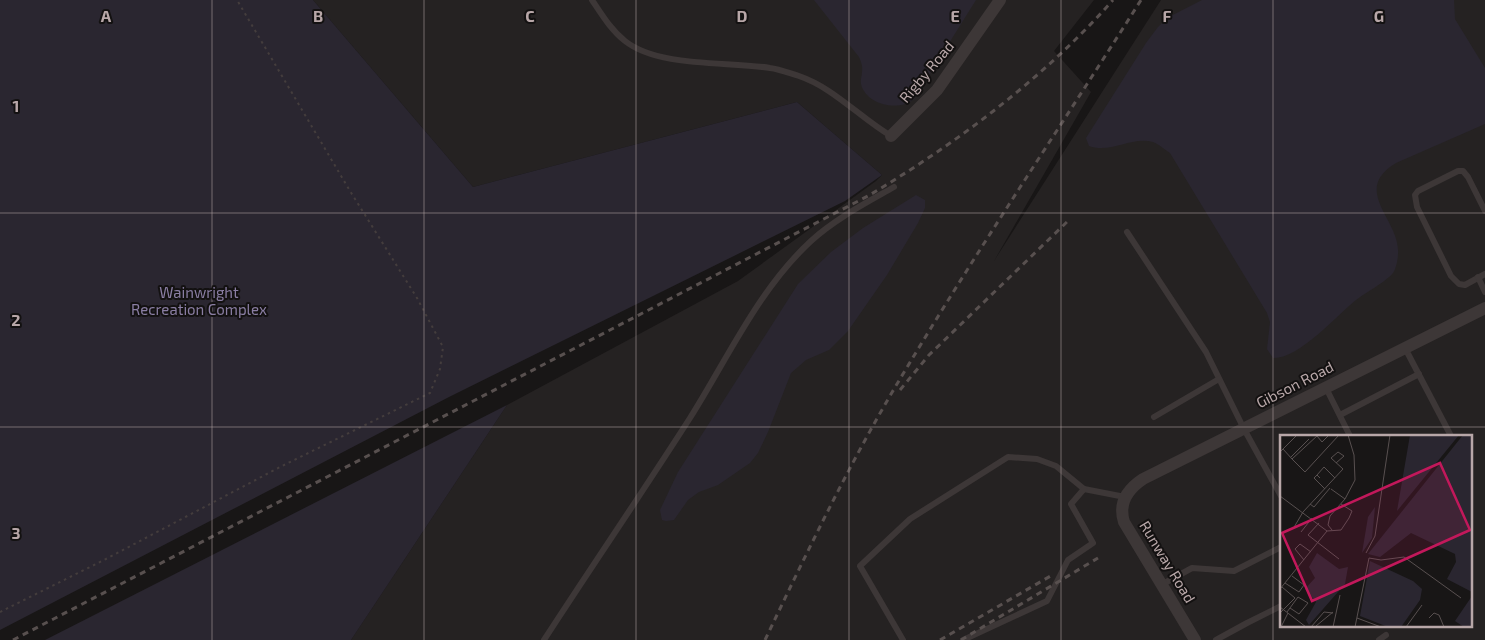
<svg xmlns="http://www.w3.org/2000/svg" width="1485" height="640" font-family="'Exo 2',sans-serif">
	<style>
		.built { fill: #252222; fill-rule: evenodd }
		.green { fill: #2a2630 }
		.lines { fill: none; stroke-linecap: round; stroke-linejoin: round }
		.path { stroke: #443d3d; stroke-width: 2; stroke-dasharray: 2.5 4; stroke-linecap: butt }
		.lane { stroke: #3d3737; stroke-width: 6 }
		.street { stroke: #3d3737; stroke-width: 12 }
		.rail { stroke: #58504f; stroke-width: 3; stroke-dasharray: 6 5; stroke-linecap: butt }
		.grid { fill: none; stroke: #b8a7a8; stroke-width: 1; stroke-opacity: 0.55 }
		.labels { text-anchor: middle; stroke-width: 4; stroke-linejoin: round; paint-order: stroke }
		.street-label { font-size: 15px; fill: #b8a7a8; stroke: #131111 }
		.park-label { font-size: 15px; fill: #8a7ea3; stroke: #131111 }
		.inset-road { fill: none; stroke: #585050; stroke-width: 1 }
		.view { fill: #c2185b; fill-opacity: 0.15; stroke: #c2185b; stroke-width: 2.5 }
		.inset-edge { fill: none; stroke: #b8a7a8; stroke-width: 2.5 }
		.grid-label { font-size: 16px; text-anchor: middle; font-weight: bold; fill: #b8a7a8; stroke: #131111; stroke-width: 4; stroke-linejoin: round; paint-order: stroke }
	</style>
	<rect width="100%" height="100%" fill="#181616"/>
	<path class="built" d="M313,0H1094L1054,51L1091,92L994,261L1161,0H1485V640H351L507,405L738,281L876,181L882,175L797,102L473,187ZM1281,436H1471V626H1281Z"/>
	<g class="green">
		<path d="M0,0H313L473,187L797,102L882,175L845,201L449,397L0,630Z"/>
		<path d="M814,0H976L914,99C899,112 866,105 861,84C860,80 862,76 862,72C863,66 861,62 859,57Z"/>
		<path d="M1202,0H1454L1455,19L1485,68V124L1396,163C1350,191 1401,220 1398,254C1398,259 1396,269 1393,273C1387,281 1365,293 1356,300C1336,316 1299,359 1273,358L1267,349L1270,322L1267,313L1170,153C1165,150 1159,144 1153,142C1131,136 1111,154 1089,146L1086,138L1146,43L1158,27L1167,18Z"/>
		<path d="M916,195L925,200V208L918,223L887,275L848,331L829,350L806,360L791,373L768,432L758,453L750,463L718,485L699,492L688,500L674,520L666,521L662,520L660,510L678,472L798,284L831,252L863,228Z"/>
		<path d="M507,405L351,640H45Z"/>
	</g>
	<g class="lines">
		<path class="path" d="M0,612L104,560L282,466L430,393L440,369L443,347L417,298L350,191L237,0"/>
		<g class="lane">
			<path d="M592,0C602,15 611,30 625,41C659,68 729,61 770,68C779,69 789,73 799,76C834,88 859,117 891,136"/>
			<path d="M1485,211L1468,177L1463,171H1458L1418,191L1415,195L1417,207L1451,276L1459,284L1465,285L1485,274"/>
			<path d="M1127,232L1206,352L1244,429L1281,496"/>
			<path d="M1478,277L1485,292"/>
			<path d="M1405,348L1451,436"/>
			<path d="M1326,388L1350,436"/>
			<path d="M1340,415L1419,374"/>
			<path d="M1154,417L1219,379"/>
			<path d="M1161,585L1192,568L1234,571L1281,547"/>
			<path d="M544,640C592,566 642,493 690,418C728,358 758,290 811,241C835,219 866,203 894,187"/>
			<path d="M903,640L860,566L910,519L1008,457L1037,459L1056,466L1084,489L1125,497"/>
			<path d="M963,640L1047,601L1068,560L1093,543L1071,504L1084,489"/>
			<path d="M1216,640L1247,623L1281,606"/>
			<path d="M1379,640L1386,635"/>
		</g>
		<g class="street">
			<path d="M891,136L937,90L1000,0"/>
			<path d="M1195,640L1124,522C1118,503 1128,489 1143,479L1485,308"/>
		</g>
		<g class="rail">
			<path d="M900,390L929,355L1069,220"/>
			<path d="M13,640L868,196C957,143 1044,78 1113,0"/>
			<path d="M765,640C809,548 853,456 906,369C981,244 1063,123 1141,0"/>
			<path d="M940,640L1054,574"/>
			<path d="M961,640L1098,558"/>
		</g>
	</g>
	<path class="grid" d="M212,0V640M424,0V640M636,0V640M849,0V640M1061,0V640M1273,0V640M0,213H1485M0,427H1485"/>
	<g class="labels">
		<g class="street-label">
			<text transform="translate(927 72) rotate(-50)" y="5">Rigby Road</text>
			<text transform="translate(1295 385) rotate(-27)" y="5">Gibson Road</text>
			<text transform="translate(1167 562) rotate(59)" y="5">Runway Road</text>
		</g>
		<g class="park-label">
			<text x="199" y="298">Wainwright<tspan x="199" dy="17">Recreation Complex</tspan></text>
		</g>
	</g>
	<g transform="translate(1280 435)">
		<rect width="192" height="192" fill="#181616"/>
		<path d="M130,0H179L117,76ZM183,0H192V157L167,144L176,127L175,119L131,98L100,122L88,119ZM95,72L92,103L82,118L88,82ZM37,118L59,134L68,132L65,149L29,190L26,185L36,167L25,154L35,143L29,132ZM90,126L133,146L142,154L140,165L121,192H108L80,181ZM192,161V192H184L175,186Z" fill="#2a2630"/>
		<path class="inset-road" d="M37,1L42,7L49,0M3,14L12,24L38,0M0,17L17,0M11,22L29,4M12,24L25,37L59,0M37,40L44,32L55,43M40,43L37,40L34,43L45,54M51,54L65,64L50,81L48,90L52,95M0,61L47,96M65,64L75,45L74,20L68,0M30,69L34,72L50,53M39,88L28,100L59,124M13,94L23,77L63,34L51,23L58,17L64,21L56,28M47,96L61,95L69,83L72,76L61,69M21,97L32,83M86,118L95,101L110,0M24,125L15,114L20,109L31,117M5,148L19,157L24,150L12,141M2,152L15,163M0,154L47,96M0,172L26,192M7,177L18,162L28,168L19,179L10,173M0,178L15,163M77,183L101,192M149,183L154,178L159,180L164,192M36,191L53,177M1,192L8,178M31,192L44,177L53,178M53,192L60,160M75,192L89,123L101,125L124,122L181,163M126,192L142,170"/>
		<path class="view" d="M160,28L190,95L32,166L2,98Z"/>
		<rect width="192" height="192" class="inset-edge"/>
	</g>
	<g class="grid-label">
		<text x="106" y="22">A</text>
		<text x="318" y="22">B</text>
		<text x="530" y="22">C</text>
		<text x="742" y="22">D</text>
		<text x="955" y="22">E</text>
		<text x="1167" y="22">F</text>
		<text x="1379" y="22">G</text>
		<text x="16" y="112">1</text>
		<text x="16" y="326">2</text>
		<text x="16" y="539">3</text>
	</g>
</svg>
